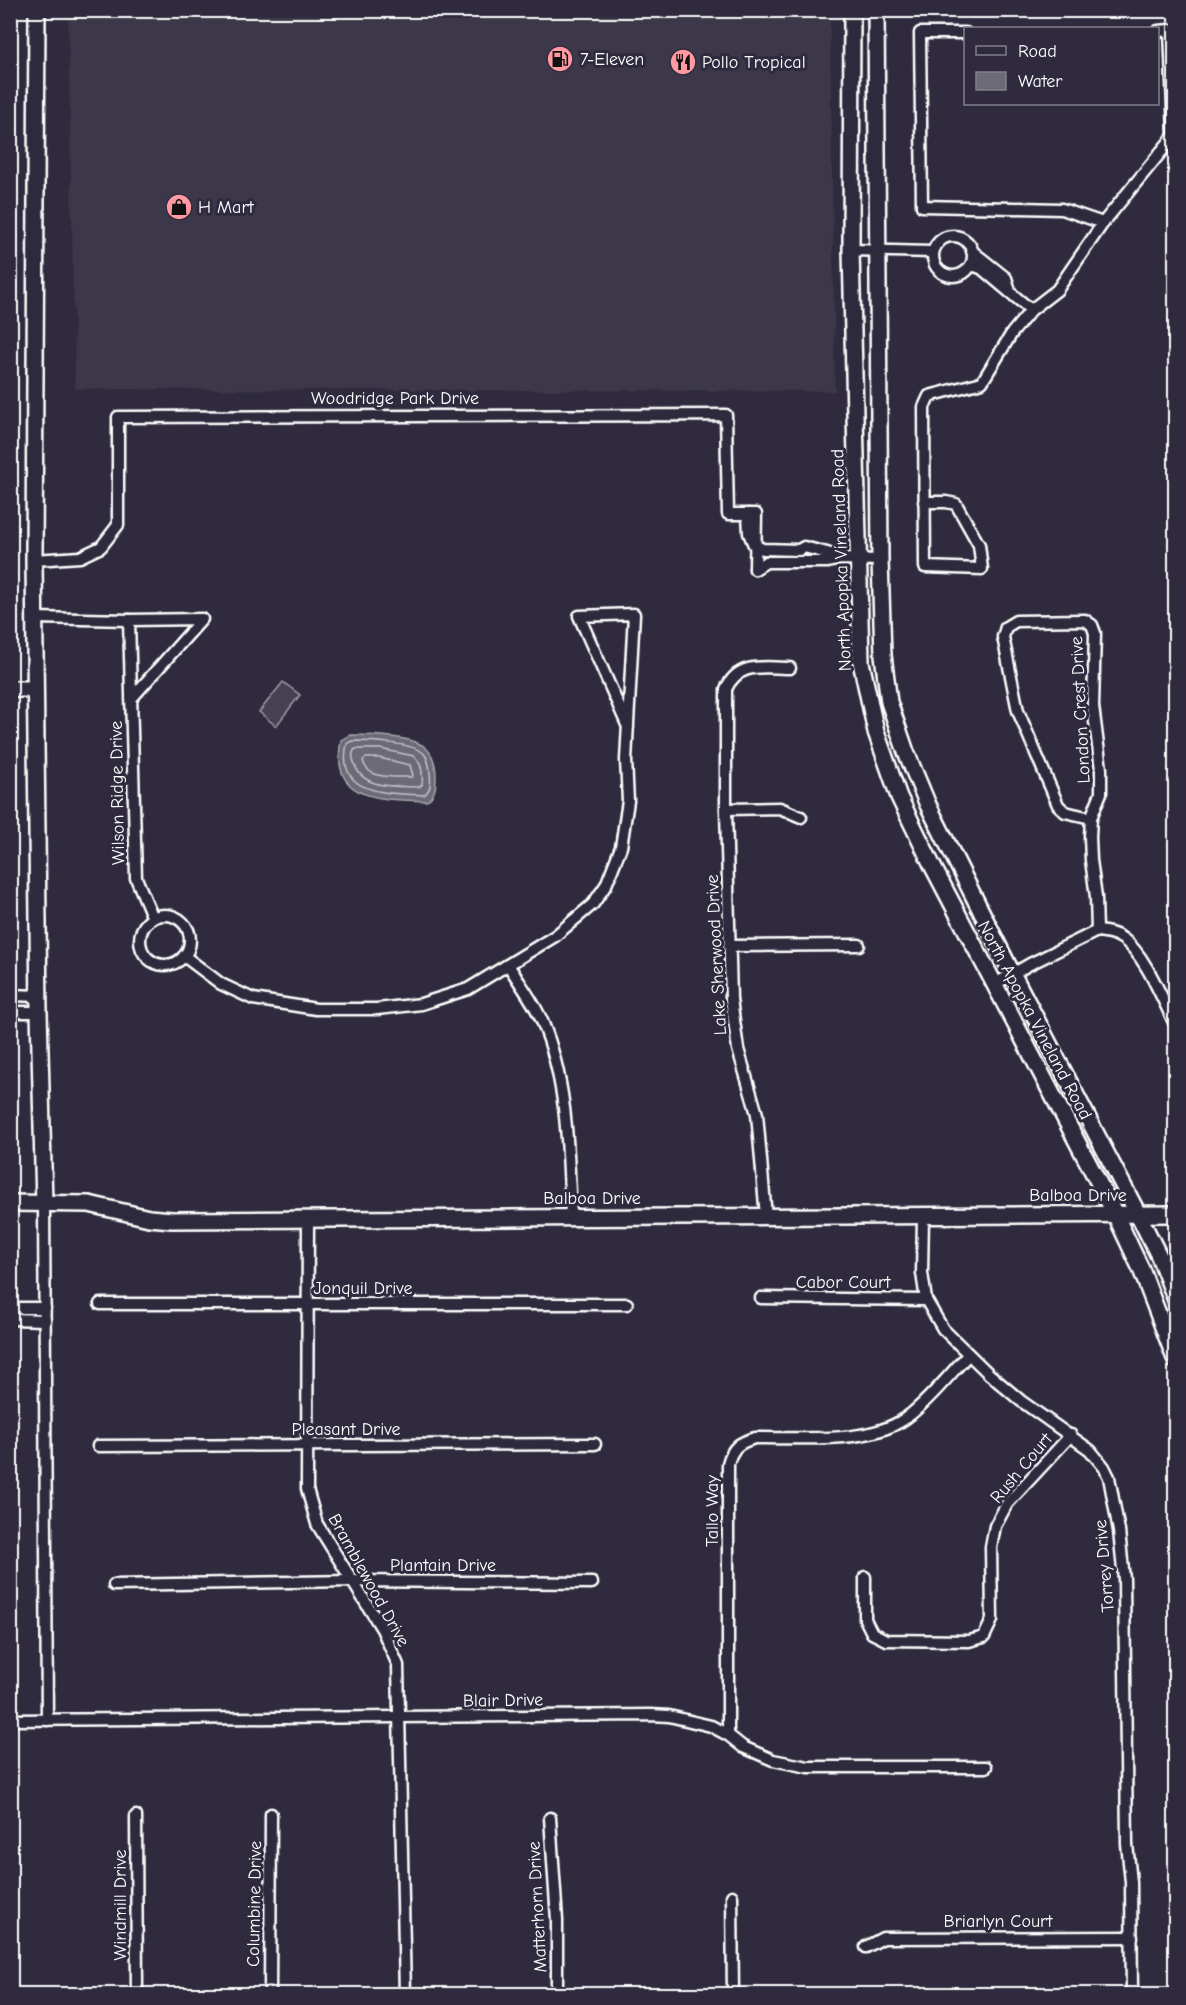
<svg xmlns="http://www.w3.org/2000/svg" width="1186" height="2005" font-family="'Comic Neue',sans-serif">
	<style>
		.built { fill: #3c3749 }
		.green { fill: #464152; stroke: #a2a0a8; stroke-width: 1.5 }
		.water { fill: #6d6a77; stroke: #a7a6ad; stroke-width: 1.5 }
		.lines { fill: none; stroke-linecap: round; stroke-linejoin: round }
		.shore { stroke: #c5c3c9; stroke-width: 1.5 }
		.street-casing { stroke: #fff; stroke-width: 15 }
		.secondary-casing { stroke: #fff; stroke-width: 20 }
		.street { stroke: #2f2a3d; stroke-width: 10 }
		.secondary { stroke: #2f2a3d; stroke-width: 15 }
		.labels { text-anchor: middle; stroke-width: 6; stroke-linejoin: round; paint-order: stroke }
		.poi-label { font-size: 18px; fill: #fff; stroke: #2f2a3d; text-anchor: start }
		.street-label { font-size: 18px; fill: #fff; stroke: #2f2a3d }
	</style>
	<rect width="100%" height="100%" fill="#2f2a3d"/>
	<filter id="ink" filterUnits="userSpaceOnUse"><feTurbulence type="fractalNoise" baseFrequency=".0167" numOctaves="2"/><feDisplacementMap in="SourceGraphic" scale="12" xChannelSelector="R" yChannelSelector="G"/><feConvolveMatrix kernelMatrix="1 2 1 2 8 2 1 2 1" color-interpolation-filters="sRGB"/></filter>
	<g filter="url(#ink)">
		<g class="built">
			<path d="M489,10H821L828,18L830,23L835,391L75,389L68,16Z"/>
			<path d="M11,27L16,30L11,446H10Z"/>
		</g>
		<path class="green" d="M283,682L300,695L276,726L259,712Z"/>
		<path class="water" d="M350,735C369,735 404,736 420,744C432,749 436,764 436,776C436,786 436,794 427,801C383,799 329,803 341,740Z"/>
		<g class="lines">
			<g class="shore">
				<path d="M352,741C367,741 416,742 425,755C428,759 430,769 430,773C431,782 431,790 424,795C389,793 335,796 347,744Z"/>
				<path d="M355,749H380L414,756C423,763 423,775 422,785L419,787C396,786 361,790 354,762C352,756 352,753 355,749Z"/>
				<path d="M366,758H379L410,765L413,776L411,777C395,777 366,780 363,760Z"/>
			</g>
			<g class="street-casing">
				<g id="street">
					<path d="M966,33H920L922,206L1062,209L1103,223L1174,136L1170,30L1158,31"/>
					<circle cx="953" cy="256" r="20"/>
					<path d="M851,250L932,252"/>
					<path d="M972,251L1006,278L1010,291"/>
					<path d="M971,265L981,268L1031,310"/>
					<path d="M924,502H946L956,504L979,545L982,569L925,567L924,407L929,396L982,382L1012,333L1031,310L1057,290L1103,223"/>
					<path d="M748,514L749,533L754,545L763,549L799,550L804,547L831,554L840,559"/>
					<path d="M34,560L80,557L101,547L118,525V417L726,415L728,514H756L755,569"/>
					<path d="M755,569L766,562H828L840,559L880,560"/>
					<path d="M34,618L129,620"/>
					<path d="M131,699L202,619L129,620L136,878L153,918"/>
					<path d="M726,809L780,808L801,817"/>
					<path d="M1091,818L1065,812L1058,805L1018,711L1003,637L1006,627L1016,621L1085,620L1092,625L1095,633L1093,706L1101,769V793L1091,818L1090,837L1091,860L1096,897L1097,931"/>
					<circle cx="165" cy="940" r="25"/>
					<path d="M729,946L859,945"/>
					<path d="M184,956L221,984L253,999L316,1009H377L421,1004L468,989L555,936L593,904L606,885L621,847L628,801L626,760L634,614L579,616L628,727"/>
					<path d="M509,966C520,984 534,1002 542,1021C568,1083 568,1151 571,1217"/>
					<path d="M995,984L1030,964L1097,931C1106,932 1115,933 1123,939C1145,954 1163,1001 1176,1026"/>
					<path d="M10,995L39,996"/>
					<path d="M10,1012H39"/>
					<path d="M44,1204L47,1720"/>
					<path d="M923,1216L922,1273L926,1300L943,1329L989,1374L1021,1401L1090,1450L1104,1467L1109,1477L1119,1531L1124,1579L1127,1844L1131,1882L1132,1994"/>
					<path d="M766,1217L757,1114L738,1049L731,999L726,809V689C739,661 763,668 790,668"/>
					<path d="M308,1218L307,1489L317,1524L382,1629L398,1665L405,1994"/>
					<path d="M761,1298L926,1300"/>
					<path d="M100,1304H627"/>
					<path d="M10,1308H45"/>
					<path d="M10,1319L45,1320"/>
					<path d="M98,1446L595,1444"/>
					<path d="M865,1577V1619L872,1633L886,1640L969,1641L984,1637L992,1620L991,1547L995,1526L1007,1504L1071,1435"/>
					<path d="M114,1585L351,1581L592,1583"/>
					<path d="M10,1720L651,1715L669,1716L711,1726L728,1735L743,1747L773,1760L808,1767H986"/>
					<path d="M728,1735V1464C732,1447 740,1442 755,1438C802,1437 874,1446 911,1414C932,1397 950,1374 968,1355"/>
					<path d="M136,1816L137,1994"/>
					<path d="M550,1818L557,1920V1994"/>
					<path d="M732,1896L733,1994"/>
					<path d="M866,1947L883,1938L1132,1937"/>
					<path d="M270,1994L271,1814"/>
				</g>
			</g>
			<g class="secondary-casing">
				<g id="secondary">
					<path d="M37,10L34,560L39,1012L44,1204"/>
					<path d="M852,10L851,250L861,662L876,732L899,797L932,865L1115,1214L1141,1269L1176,1361"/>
					<path d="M876,10L880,560L883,655L889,702L906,752L928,805L1012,973L1138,1214L1159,1256L1176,1300"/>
					<path d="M10,689H35"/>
					<path d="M10,1203L89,1204L149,1218L172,1220L1176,1214"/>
				</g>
			</g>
			<use href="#street" class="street"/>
			<use href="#secondary" class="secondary"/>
		</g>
	</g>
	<defs>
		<g id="fuel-disc" transform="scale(1.35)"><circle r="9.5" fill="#ff9aa2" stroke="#2f2a3d"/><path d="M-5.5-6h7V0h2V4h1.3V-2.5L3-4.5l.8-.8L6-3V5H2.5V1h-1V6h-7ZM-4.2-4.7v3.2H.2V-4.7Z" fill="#111"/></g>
		<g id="restaurant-disc" transform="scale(1.35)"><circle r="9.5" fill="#ff9aa2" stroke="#2f2a3d"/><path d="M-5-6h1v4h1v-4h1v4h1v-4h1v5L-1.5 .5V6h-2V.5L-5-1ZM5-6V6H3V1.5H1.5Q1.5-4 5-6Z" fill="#111"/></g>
		<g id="shop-disc" transform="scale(1.35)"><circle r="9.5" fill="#ff9aa2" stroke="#2f2a3d"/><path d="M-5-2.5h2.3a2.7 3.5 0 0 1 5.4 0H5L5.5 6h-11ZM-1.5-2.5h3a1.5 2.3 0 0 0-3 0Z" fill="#111"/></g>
	</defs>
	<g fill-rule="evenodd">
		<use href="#fuel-disc" x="560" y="59"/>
		<use href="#restaurant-disc" x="683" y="62"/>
		<use href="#shop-disc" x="179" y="207"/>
	</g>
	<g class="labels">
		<g class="poi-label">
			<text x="580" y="65">7-Eleven</text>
			<text x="702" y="68">Pollo Tropical</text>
			<text x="198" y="213">H Mart</text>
		</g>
		<g class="street-label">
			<text x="395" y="404">Woodridge Park Drive</text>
			<text transform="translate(841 560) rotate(-92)" y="6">North Apopka Vineland Road</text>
			<text transform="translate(1080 710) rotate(-93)" y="6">London Crest Drive</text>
			<text transform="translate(117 793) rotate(-91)" y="6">Wilson Ridge Drive</text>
			<text transform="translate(716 955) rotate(-93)" y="6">Lake Sherwood Drive</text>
			<text transform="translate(1035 1020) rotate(62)" y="6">North Apopka Vineland Road</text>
			<text x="1078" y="1201">Balboa Drive</text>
			<text x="592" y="1204">Balboa Drive</text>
			<text x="843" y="1288">Cabor Court</text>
			<text x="363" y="1294">Jonquil Drive</text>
			<text x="346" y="1435">Pleasant Drive</text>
			<text transform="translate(1021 1468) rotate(-50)" y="6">Rush Court</text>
			<text transform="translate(712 1511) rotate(-90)" y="6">Tallo Way</text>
			<text x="443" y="1571">Plantain Drive</text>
			<text transform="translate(1104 1566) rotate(-95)" y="6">Torrey Drive</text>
			<text transform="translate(369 1580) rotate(61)" y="6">Bramblewood Drive</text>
			<text transform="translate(503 1700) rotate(-1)" y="6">Blair Drive</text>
			<text transform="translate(254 1904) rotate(-89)" y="6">Columbine Drive</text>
			<text transform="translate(120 1905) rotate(-90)" y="6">Windmill Drive</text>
			<text transform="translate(537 1907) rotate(-93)" y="6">Matterhorn Drive</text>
			<text x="998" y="1927">Briarlyn Court</text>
		</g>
	</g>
	<rect width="1186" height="2005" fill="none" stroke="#2f2a3d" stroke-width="36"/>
	<rect x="18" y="18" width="1150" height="1969" fill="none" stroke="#fff" stroke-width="2" filter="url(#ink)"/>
	<rect x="964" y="27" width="195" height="78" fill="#2f2a3d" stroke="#827f8b" stroke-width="1.5"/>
	<rect x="976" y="46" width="30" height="9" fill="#2f2a3d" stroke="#827f8b" stroke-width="1.5"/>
	<text x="1018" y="57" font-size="18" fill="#ffffff">Road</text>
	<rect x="976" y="72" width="30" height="18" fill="#6d6a77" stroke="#827f8b" stroke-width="1.5"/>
	<text x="1018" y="87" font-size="18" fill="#ffffff">Water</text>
</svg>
